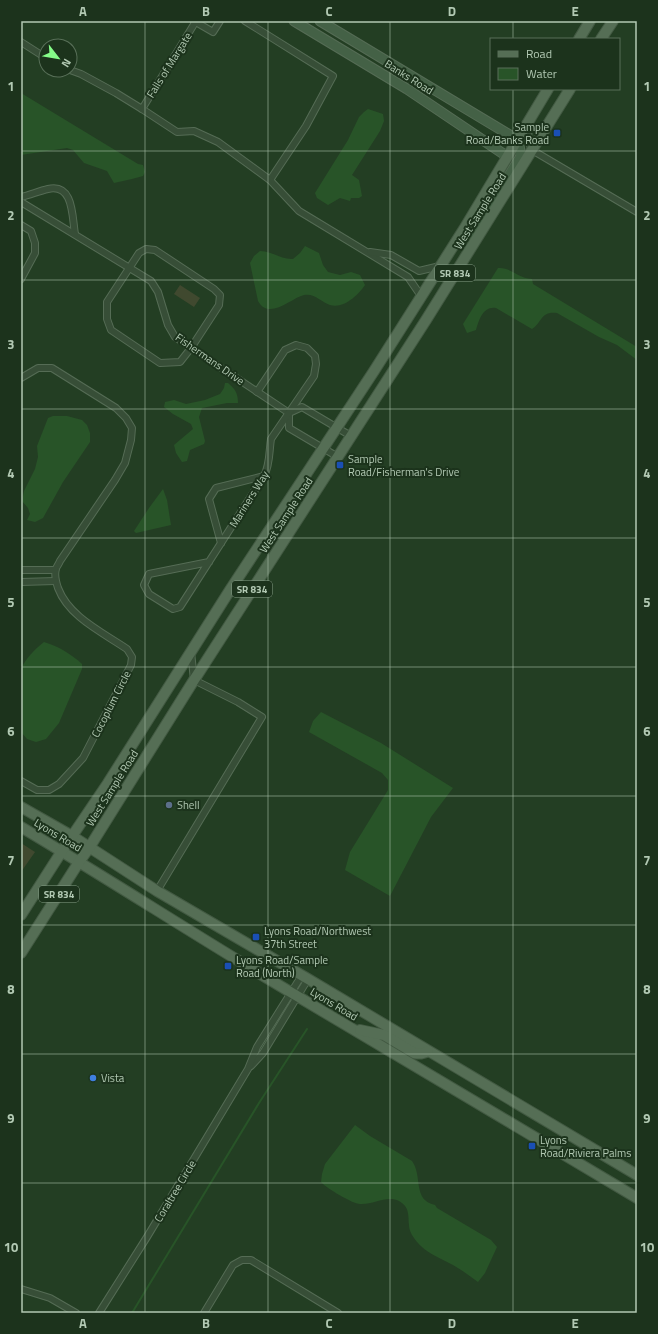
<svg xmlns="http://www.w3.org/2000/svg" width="658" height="1334" font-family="'Titillium Web',sans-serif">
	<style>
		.green { fill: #40492f }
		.water { fill: #285428 }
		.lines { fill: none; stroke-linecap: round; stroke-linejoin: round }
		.stream { stroke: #285428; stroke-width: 2 }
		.street-casing { stroke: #556c55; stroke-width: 8 }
		.secondary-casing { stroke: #556c55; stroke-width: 11 }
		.primary-casing { stroke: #435a43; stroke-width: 12 }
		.street { stroke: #374e37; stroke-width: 6 }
		.secondary { stroke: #446146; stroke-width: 9 }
		.primary { stroke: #556e55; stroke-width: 10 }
		.grid { fill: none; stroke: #b2c9b3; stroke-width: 1; stroke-opacity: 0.55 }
		.transit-dot { fill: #1a4fb4; stroke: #1c331c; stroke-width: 1.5 }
		.service-dot { fill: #5c6f8a; stroke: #1c331c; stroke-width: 1.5 }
		.shop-dot { fill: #3f7fe0; stroke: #1c331c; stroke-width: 1.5 }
		.labels { text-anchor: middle; stroke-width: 4; stroke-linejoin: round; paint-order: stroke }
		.shield { fill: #1c331c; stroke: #859c86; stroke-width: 1 }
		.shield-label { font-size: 10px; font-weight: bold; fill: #b2c9b3 }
		.street-label { font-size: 11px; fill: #b2c9b3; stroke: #1c331c }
		.poi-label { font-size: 11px; fill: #b2c9b3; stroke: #1c331c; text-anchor: start }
		.neatline { fill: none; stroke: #b2c9b3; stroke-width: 1.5 }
		.grid-label { font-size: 13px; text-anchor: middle; font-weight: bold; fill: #b2c9b3 }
	</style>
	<rect width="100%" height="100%" fill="#233e23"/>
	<g class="green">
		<path d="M180,285L200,298L194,307L174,294Z"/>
		<path d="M21,843L35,852L21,872Z"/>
	</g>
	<g class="water">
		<path d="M21,93L138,164L143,165L145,172L143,176L132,179L114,183L107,171L84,163L73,150L67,148L21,155Z"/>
		<path d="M368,109L383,114L384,121L380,131L352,175L359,180L362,196L359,198H351L350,201L340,198L328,205L317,198L315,193L348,140L359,117L364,112Z"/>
		<path d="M305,246L319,253L323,265L328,272L340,275L351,272L360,275L365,285C358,295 344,309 330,305C321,302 315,293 304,295C291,298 269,321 258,301L250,263L254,256L260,251C272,251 282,260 293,259L300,253Z"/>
		<path d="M498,268C511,267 517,278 532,279L533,284L637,347V360L617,345L599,337L557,313C540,311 543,322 532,329L496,308C483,306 479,320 476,330L467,333L463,324Z"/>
		<path d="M225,383H228C235,389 238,393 238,403H227L202,408L199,417L205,441L204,444L190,450L187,461L182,462L176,453L174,445L193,429L191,424L173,414L164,407L165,402L174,400L186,404L205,400L220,394L224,388Z"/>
		<path d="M53,416H67L82,420L87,425L90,433V442L63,482L43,518L35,522L27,520L30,514L28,508L22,501L24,491L35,469L38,457L37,446L48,418Z"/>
		<path d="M163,489L167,500L171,525L136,533L134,531L149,508Z"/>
		<path d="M44,642C58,646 71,654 82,664V669L59,723L46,739L36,742L27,739L21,732V669C26,658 34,650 44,642Z"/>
		<path d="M321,712L381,743L453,788L431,817L390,896L345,870L350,852L388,790V780L382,773L309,732L313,721Z"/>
		<path d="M355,1125L370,1136L412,1161C423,1176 412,1200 435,1205L437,1208L491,1240L497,1247L485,1273L478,1282C470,1276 462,1270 453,1265C440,1258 426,1253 417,1242C413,1237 409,1231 409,1225C408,1216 410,1207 399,1201C387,1195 373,1205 360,1204C353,1204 326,1188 321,1182L322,1174L325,1164Z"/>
	</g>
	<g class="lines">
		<path class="stream" d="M132,1313L259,1103L307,1029"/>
		<g class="street-casing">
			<g id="street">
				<path d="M194,21L213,32L220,21"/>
				<path d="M245,21L333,76L306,126L270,180"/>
				<path d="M21,42L46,58"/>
				<path d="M70,70L81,74L116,93L142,109L177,132L194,131L218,142L270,180L299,211L408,277L421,296"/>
				<path d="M142,109L196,21"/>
				<path d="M529,124L528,140L532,150L637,212"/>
				<path d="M21,197C30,195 39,191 48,189C74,183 72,217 75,234"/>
				<path d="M21,202L151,281L158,292L168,325L175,337L289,413"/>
				<path d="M21,225L31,231L35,243V253L21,279"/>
				<path d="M146,249L155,250L214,289L220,295L219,305L191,348L180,362L160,363L111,330L107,319V302L139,253Z"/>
				<path d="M370,252L391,255L419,271L440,266"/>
				<path d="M21,378L38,368H52L116,408L126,418L132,428L131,440L125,463L115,480L60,561C59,564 56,567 56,569C54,575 56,582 58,588C69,617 102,632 127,649L132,657L131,665L83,758L59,784L49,790H37L21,781"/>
				<path d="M289,413L302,407L351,436"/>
				<path d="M289,413V428L338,457"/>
				<path d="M221,543L209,499L216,488L264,476"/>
				<path d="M209,562L149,574L144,585L149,594L173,609L180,607L264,476C270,465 269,452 271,439L314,376L316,364L315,356L307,348L296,345L285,350L257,392"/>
				<path d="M21,570H55"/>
				<path d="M21,582L55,581"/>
				<path d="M157,891L262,717L238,702L194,680L191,652"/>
				<path d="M251,1066L263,1053L308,979"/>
				<path d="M21,1289L50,1298L76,1313"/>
				<path d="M99,1313L147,1237L248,1069L257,1047L302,975"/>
				<path d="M204,1313L233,1265L242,1260H251L338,1313"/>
			</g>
		</g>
		<g class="secondary-casing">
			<g id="secondary">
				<path d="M294,21L407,89L508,157"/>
				<path d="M320,21L518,140L521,156L480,222L474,239"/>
			</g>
		</g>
		<g class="primary-casing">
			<g id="primary">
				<path d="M579,39L590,21"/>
				<path d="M601,39L613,21"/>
				<path d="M21,807L72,836L157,891L308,979L637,1175"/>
				<path d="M21,827C112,881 201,939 292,993C407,1061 522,1129 637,1198"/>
				<path d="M21,915L62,851L108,783L230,590L374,371L464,229L548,89"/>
				<path d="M21,953L79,862L89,848L194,680L426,320L570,89"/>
				<path d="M360,1030L384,1035L414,1053C420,1054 423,1054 428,1051"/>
			</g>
		</g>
		<use href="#street" class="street"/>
		<use href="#secondary" class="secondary"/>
		<use href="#primary" class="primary"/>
	</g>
	<path class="grid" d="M145,21V1313M268,21V1313M390,21V1313M513,21V39M513,89V1313M21,151H637M21,280H637M21,409H637M21,538H637M21,667H637M21,796H637M21,925H637M21,1054H637M21,1183H637"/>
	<g class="transit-dot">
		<rect x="553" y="129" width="8" height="8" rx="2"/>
		<rect x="336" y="461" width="8" height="8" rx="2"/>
		<rect x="252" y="933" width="8" height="8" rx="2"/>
		<rect x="224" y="962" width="8" height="8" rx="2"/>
		<rect x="528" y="1142" width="8" height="8" rx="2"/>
	</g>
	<circle class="service-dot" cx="169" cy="805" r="4"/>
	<circle class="shop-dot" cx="93" cy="1078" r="4"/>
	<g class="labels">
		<g class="shield">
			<rect x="435" y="265" width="40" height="16" rx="3"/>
			<rect x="232" y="581" width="40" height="16" rx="3"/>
			<rect x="39" y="886" width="40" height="16" rx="3"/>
		</g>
		<g class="shield-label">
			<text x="455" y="277">SR 834</text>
			<text x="252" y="593">SR 834</text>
			<text x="59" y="898">SR 834</text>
		</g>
		<g class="street-label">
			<text transform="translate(169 65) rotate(-58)" y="4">Falls of Margate</text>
			<text transform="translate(409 77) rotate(32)" y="4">Banks Road</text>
			<text transform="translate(480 211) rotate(-58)" y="4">West Sample Road</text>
			<text transform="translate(210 359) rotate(35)" y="4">Fishermans Drive</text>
			<text transform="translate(249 499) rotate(-58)" y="4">Mariners Way</text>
			<text transform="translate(286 515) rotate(-57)" y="4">West Sample Road</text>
			<text transform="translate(111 704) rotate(-63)" y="4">Cocoplum Circle</text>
			<text transform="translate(112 788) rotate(-58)" y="4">West Sample Road</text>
			<text transform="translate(58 835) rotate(31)" y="4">Lyons Road</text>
			<text transform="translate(334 1004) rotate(31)" y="4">Lyons Road</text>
			<text transform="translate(175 1191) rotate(-59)" y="4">Coraltree Circle</text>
		</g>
		<g class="poi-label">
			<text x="549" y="131" text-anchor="end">Sample<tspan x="549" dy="13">Road/Banks Road</tspan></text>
			<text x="348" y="463">Sample<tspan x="348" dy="13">Road/Fisherman's Drive</tspan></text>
			<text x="177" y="809">Shell</text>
			<text x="264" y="935">Lyons Road/Northwest<tspan x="264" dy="13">37th Street</tspan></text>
			<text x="236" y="964">Lyons Road/Sample<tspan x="236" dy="13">Road (North)</tspan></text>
			<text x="101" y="1082">Vista</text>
			<text x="540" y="1144">Lyons<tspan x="540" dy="13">Road/Riviera Palms</tspan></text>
		</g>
	</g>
	<rect width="658" height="1334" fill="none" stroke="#1c331c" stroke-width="44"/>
	<rect x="490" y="38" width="130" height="52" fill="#1c331c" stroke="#586f58"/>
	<rect x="498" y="51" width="20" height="6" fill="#556e55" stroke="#586f58"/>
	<text x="526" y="58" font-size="12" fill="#b2c9b3">Road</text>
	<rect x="498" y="68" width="20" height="12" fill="#285428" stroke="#586f58"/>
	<text x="526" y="78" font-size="12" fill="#b2c9b3">Water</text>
	<g transform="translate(58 58) rotate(121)"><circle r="19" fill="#1c331c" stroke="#586f58"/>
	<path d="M0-3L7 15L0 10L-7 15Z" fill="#85fc88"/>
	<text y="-6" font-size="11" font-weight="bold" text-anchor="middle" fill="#b2c9b3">N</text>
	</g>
	<rect x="22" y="22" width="614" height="1290" class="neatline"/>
	<g class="grid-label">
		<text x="83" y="16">A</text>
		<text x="206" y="16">B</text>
		<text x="329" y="16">C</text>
		<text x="452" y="16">D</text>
		<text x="575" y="16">E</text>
		<text x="11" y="91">1</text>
		<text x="647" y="91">1</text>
		<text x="11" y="220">2</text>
		<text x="647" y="220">2</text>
		<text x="11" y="349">3</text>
		<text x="647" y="349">3</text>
		<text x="11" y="478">4</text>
		<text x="647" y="478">4</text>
		<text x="11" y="607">5</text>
		<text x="647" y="607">5</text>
		<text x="11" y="736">6</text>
		<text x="647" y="736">6</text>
		<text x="11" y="865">7</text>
		<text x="647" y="865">7</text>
		<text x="11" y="994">8</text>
		<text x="647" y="994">8</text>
		<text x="11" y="1123">9</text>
		<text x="647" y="1123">9</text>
		<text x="11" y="1252">10</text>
		<text x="647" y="1252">10</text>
		<text x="83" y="1328">A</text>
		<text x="206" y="1328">B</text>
		<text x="329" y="1328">C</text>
		<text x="452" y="1328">D</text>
		<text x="575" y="1328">E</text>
	</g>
</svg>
